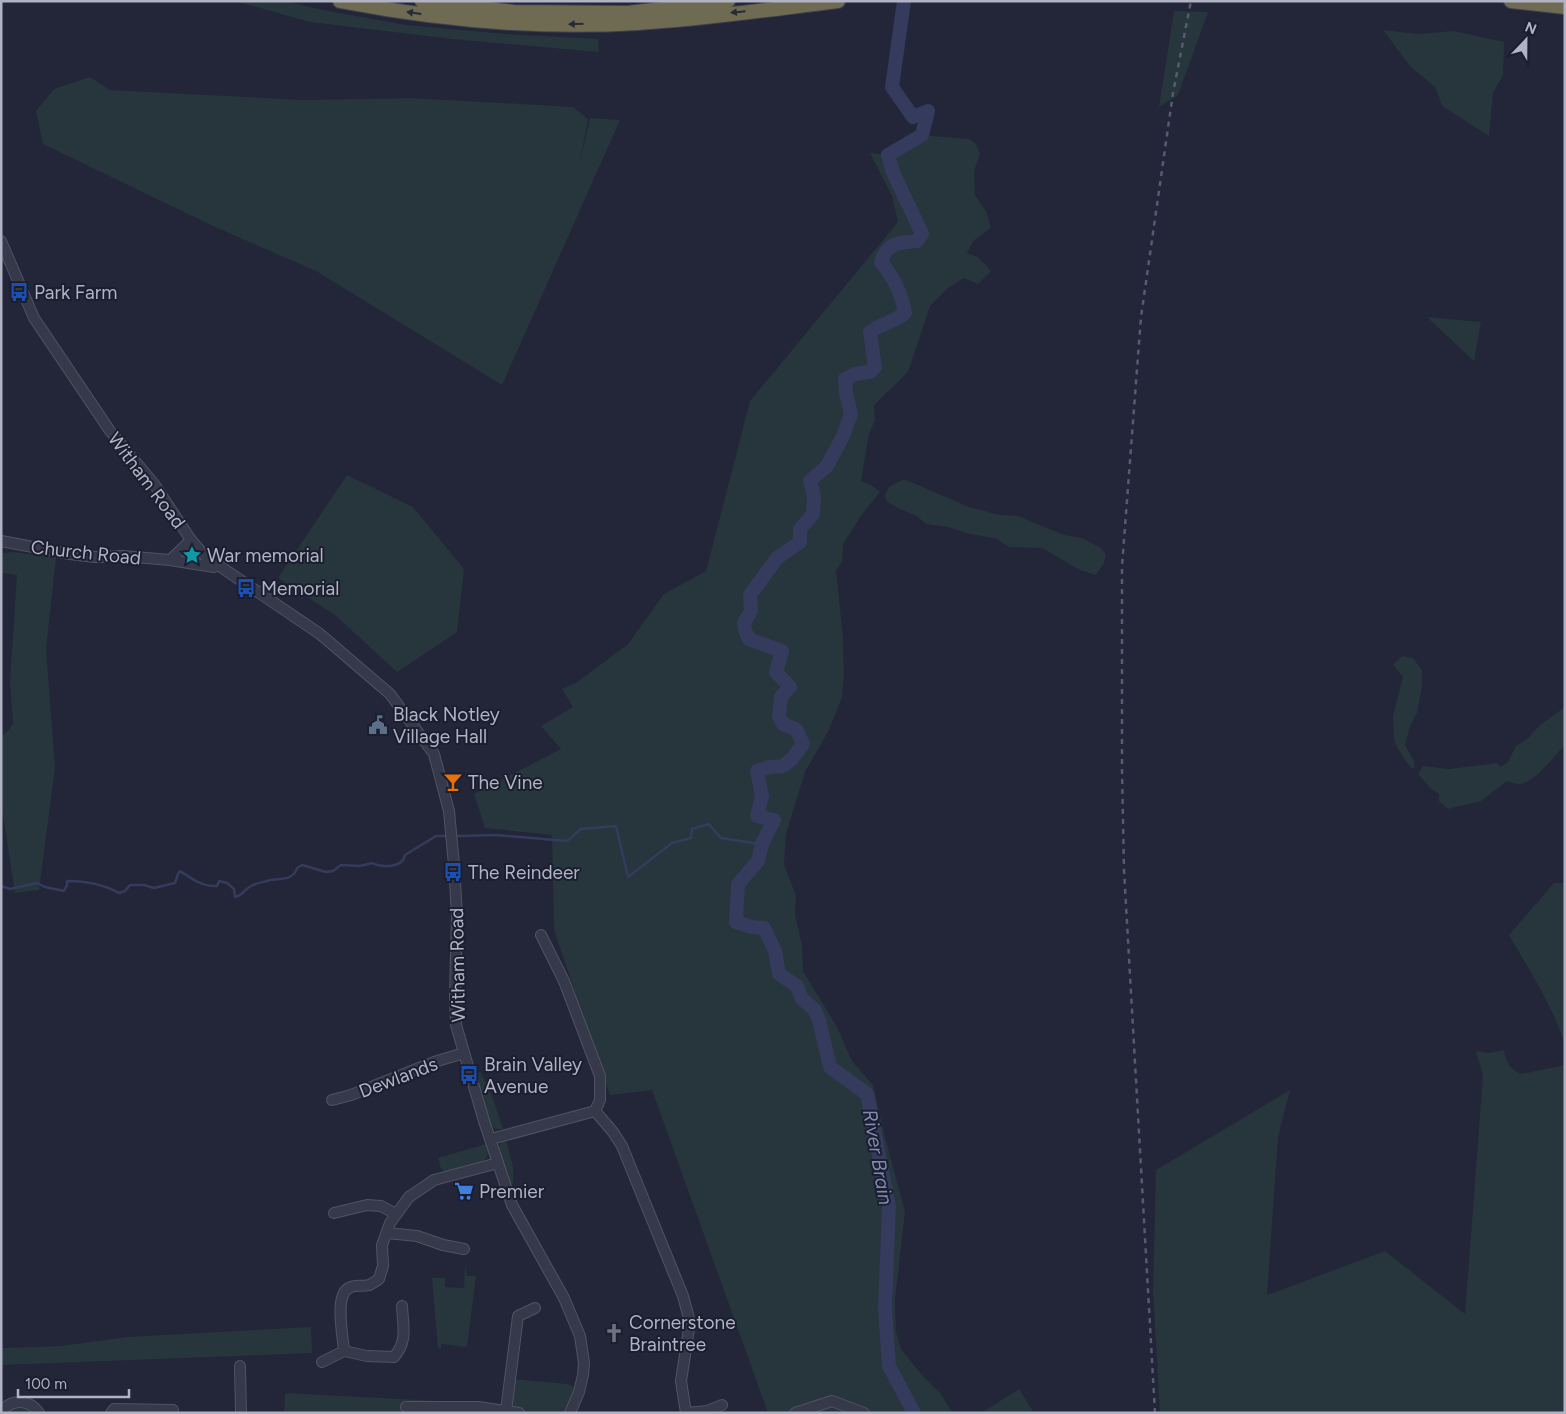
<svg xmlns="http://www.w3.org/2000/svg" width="1566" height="1414" font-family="Figtree,sans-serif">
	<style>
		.green { fill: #27353d }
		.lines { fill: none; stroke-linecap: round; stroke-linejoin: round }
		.stream { stroke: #353b5d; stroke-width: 2.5 }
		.river { stroke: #353b5d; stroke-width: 14 }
		.minor-casing { stroke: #515364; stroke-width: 12 }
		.highway-casing { stroke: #3e4051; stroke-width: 16 }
		.minor { stroke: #363949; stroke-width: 10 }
		.highway { stroke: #6f6b53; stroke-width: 14 }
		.rail { stroke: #585b70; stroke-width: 2.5; stroke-dasharray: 5 5; stroke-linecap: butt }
		.oneway { fill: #282a34 }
		.labels { text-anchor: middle; stroke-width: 4; stroke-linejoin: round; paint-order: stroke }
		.poi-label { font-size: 19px; fill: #b1b3c5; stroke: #1b1e2e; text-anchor: start }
		.street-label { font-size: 19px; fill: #b1b3c5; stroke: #1b1e2e }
		.water-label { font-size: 20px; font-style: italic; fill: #8189b1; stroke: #1b1e2e }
	</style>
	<rect width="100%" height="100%" fill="#222638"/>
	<g class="green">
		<path d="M235,1H286L318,9L406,25L506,34L598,39L599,52L452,39L310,22Z"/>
		<path d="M1174,11L1208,12L1178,95L1159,107Z"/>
		<path d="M1383,30L1418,34L1453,31L1504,42L1503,75L1493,93L1489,136L1442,106L1435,87L1410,66Z"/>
		<path d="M90,77L110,90L305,100L412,98L573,107L588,119L580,162L590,118L620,120L502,385L316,271L215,227L43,144L36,111L54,89Z"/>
		<path d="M922,135L969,139L976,144L980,154L974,171L975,195L986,211L991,228L973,241L967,253L978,257L991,271L978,284L964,278L948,288L930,306L908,372L874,405L875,420L869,434L861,481L871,485L880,492L861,516L843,544L842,561L836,571L843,638L844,677L842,697L829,730L805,772L786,834L784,864L796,896L795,914L802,945L803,971L837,1027L852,1061L873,1085L884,1133L905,1212L895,1300L896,1332L901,1349L921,1374L940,1393L953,1413H768L652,1090L610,1095L554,930L552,835L485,828L474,794L561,749L541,726L573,707L562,689L576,683L628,644L664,594L706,571L750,401L898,222L892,196L870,153L888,155Z"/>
		<path d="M1427,317L1481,322L1474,361Z"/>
		<path d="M347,475L413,507L464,569L457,632L397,672L335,615L278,578Z"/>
		<path d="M904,479L969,507L1000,515L1018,516L1064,535L1082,538L1101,548L1106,554L1104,563L1096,575L1080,570L1042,548L1009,547L995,538L969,534L948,527L926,524L917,516L900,509L887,502L885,495L889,487Z"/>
		<path d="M15,552L56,558L46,649L55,768L39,890L15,893L1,802V737L10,729L13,723L10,681L17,575L1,573V553Z"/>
		<path d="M1402,656L1413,658L1422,670V687L1417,713L1410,726L1405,745L1414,761L1415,769L1410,767L1398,749L1394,740L1393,716L1403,677L1393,665Z"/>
		<path d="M1565,707V745C1554,756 1535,783 1519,784C1516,784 1510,782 1507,781L1481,801L1448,809L1439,801V794L1431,789L1418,774L1423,766L1449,769L1497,763L1501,767L1508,762L1516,746L1527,739L1540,725Z"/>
		<path d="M1554,883H1565V1047C1556,1011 1528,968 1509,935Z"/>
		<path d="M1504,1050C1506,1061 1510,1071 1522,1074L1565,1065V1413H1160L1153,1291L1156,1170L1290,1090L1278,1137L1267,1295L1385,1251L1465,1314L1483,1076L1476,1051L1489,1053Z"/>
		<path d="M480,1072L490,1090L503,1129H495L491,1124L475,1073Z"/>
		<path d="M506,1139L513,1167V1183L508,1184L497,1150L501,1141Z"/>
		<path d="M486,1144C488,1152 489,1156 483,1161L446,1172L441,1169L438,1158Z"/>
		<path d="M465,1263L467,1276H476L467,1347L441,1344V1348L438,1349L432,1278H445V1287L464,1288Z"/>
		<path d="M311,1327L312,1353L1,1365V1348L61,1346L127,1337Z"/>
		<path d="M513,1379L567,1384L578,1389L566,1413H530L514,1409L511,1404Z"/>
		<path d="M1019,1389L1034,1413H981Z"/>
		<path d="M285,1393L478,1403L476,1413H284Z"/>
		<path d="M24,1406L36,1413H6L10,1409Z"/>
	</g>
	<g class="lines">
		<g class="stream">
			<path d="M458,836L495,835L567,841L581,829L616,826L628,877L672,843L691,838L692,829L709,824L721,838L759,844"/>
			<path d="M1,886L10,889L37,883L45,887L64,891L67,885V881C85,881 103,884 119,893L125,891L130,885H144L154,888L175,883L178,874L180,871C192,879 203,887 217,886L219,881L227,883L234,889L235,897C243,895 245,889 251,886C256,883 265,882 270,880C281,878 293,881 297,868L302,865L326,872L333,871L341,865L360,866L372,863C382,868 403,868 405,855L436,836H445"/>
		</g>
		<path class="river" d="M904,1L892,87L913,117L928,111L922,135L888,155L893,172L922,234L917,241C899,243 887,242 881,262C894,278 901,292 905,313C894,322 881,324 870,332L875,367L870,372L855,374L845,379L846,393L851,414L843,436L827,466L810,481L814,496L813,514L800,529V542L777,558L750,595L751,611L744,623L745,630L749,639L782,651L776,672L790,687L781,697L779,716L783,724L796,729L803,744L792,759L783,766L769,767L757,771L762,796L757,816L774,820L762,844L758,861L738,884L736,922L752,927L764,928L775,951L779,974L797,986L802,999L814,1009L819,1020L830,1067L867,1094L889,1206L885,1309L889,1366L914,1413"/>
		<g class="minor-casing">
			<g id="minor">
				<path d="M1,241L34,318L110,431L154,484L191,540L203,554L218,565L320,634L390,694L434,754L449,811L454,865L457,915L455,995L456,1025L484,1121L512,1205L564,1298L580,1336L584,1363L583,1375L579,1392L570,1413"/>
				<path d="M1,541L70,554L95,557L123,556L170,560L214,567L218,565"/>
				<path d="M170,560L191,540"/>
				<path d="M332,1100L351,1095L434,1062L464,1053"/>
				<path d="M595,1111L613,1132L622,1146L683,1296L690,1322L681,1381L686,1413"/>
				<path d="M491,1139L595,1111L600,1100V1076L564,981L541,935"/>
				<path d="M334,1213L367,1205L381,1206L396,1214"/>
				<path d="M387,1233L417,1236L443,1245L464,1249"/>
				<path d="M344,1351L367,1356L394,1357C408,1341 403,1326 402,1306"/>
				<path d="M322,1362L344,1351C343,1336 334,1295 349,1288C355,1284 362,1287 369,1285C372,1284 376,1281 379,1279L383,1266L382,1245L390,1223L409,1197L434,1180L498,1163"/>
				<path d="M240,1366L241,1413"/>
				<path d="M406,1407H478L519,1413"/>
				<path d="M506,1411L518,1316L535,1308"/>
				<path d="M1,1412C12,1398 29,1399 39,1413"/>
				<path d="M111,1413L114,1409L173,1410"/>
				<path d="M687,1413L707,1411L722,1405"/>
				<path d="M795,1413L832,1401L864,1413"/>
			</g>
		</g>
		<g class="highway-casing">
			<g id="highway">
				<path d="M340,1C438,20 539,29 638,23C705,19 772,9 838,1"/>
				<path d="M422,1L514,12L628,13L728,1"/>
				<path d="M1511,1L1565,7"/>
			</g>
		</g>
		<use href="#minor" class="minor"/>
		<use href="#highway" class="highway"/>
		<path class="rail" d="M1155,1413L1124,870L1122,770V566L1141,317L1173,93L1191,1"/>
	</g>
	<defs><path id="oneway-solid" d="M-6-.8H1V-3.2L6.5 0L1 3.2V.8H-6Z" transform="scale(1.25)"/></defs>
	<g class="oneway">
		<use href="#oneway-solid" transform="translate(738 12) rotate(174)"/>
		<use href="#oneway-solid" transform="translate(414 13) rotate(-172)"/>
		<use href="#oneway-solid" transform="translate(576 24) rotate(179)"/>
	</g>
	<defs>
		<g id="bus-bare" transform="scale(1.5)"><path d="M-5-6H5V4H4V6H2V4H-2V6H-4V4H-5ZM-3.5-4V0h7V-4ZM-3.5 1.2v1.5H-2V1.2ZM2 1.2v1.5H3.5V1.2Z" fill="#1a4fb4" stroke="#1b1e2e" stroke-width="2.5" paint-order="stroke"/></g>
		<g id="sight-bare" transform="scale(1.5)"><path d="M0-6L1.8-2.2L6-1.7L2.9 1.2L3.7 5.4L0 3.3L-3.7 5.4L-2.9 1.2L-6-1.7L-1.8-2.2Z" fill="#0f9aa8" stroke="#1b1e2e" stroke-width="2.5" paint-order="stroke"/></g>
		<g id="civic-bare" transform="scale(1.5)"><path d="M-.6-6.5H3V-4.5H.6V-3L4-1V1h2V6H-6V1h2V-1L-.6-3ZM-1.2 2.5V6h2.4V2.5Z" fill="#5c6f8a" stroke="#1b1e2e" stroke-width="2.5" paint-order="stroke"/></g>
		<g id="bar-bare" transform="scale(1.5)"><path d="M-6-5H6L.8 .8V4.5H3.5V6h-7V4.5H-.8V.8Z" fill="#e8710a" stroke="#1b1e2e" stroke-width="2.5" paint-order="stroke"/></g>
		<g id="supermarket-bare" transform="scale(1.5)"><path d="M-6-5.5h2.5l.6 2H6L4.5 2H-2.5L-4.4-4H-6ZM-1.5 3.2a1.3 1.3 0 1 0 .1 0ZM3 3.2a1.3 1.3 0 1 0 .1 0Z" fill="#3f7fe0" stroke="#1b1e2e" stroke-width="2.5" paint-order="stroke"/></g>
		<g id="church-bare" transform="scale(1.5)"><path d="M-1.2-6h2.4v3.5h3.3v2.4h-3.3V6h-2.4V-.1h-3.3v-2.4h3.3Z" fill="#6b7280" stroke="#1b1e2e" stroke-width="2.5" paint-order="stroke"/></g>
	</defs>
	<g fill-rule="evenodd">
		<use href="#bus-bare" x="19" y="292"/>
		<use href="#sight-bare" x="192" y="555"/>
		<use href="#bus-bare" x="246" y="588"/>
		<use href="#civic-bare" x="378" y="725"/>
		<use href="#bar-bare" x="453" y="782"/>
		<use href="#bus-bare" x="453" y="872"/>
		<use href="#bus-bare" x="469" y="1075"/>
		<use href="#supermarket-bare" x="464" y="1191"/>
		<use href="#church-bare" x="614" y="1333"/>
	</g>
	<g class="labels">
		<g class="poi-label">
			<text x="34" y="299">Park Farm</text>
			<text x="207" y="562">War memorial</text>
			<text x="261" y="595">Memorial</text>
			<text x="393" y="721">Black Notley<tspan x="393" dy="22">Village Hall</tspan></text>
			<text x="468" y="789">The Vine</text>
			<text x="468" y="879">The Reindeer</text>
			<text x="484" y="1071">Brain Valley<tspan x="484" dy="22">Avenue</tspan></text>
			<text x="479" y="1198">Premier</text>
			<text x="629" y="1329">Cornerstone<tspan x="629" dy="22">Braintree</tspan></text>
		</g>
		<g class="street-label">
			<text transform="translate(147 480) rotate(53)" y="7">Witham Road</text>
			<text transform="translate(86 552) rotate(6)" y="7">Church Road</text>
			<text transform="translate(457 965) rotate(-91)" y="7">Witham Road</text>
			<text transform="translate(398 1077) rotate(-21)" y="7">Dewlands</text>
		</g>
		<g class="water-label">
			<text transform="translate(878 1157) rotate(80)" y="7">River Brain</text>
		</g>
	</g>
	<rect width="1566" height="1414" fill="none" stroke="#b1b3c5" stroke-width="5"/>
	<g transform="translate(1526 40) rotate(22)" stroke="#1b1e2e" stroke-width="4" paint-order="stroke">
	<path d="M0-4L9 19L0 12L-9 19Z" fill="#b1b3c5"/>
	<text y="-8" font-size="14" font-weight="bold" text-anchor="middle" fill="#b1b3c5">N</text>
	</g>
	<path d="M18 1389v8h111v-8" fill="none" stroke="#b1b3c5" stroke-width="2.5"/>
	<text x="25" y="1389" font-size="15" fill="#b1b3c5" stroke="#1b1e2e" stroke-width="4" paint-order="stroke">100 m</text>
</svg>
